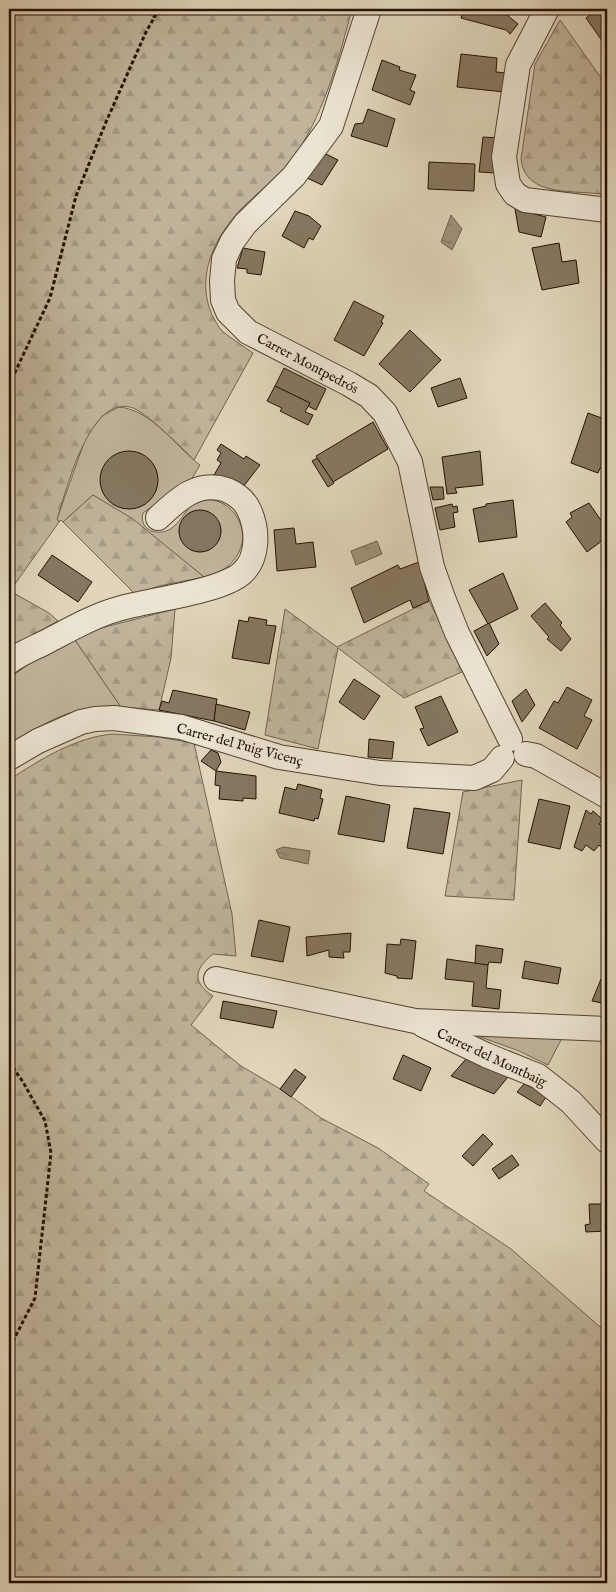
<svg xmlns="http://www.w3.org/2000/svg" width="616" height="1592" font-family="'IM FELL English',serif">
	<style>
		.green { fill: #c0b49b; stroke: #72624e }
		.forest { fill: url(#forest-firs); stroke: #72624e }
		.water { fill: url(#water-ripples); stroke: #6e5e4a }
		.building { fill: #867761; stroke: #241101 }
		.lines { fill: none; stroke-linecap: round; stroke-linejoin: round }
		.minor-casing { stroke: #53422f; stroke-width: 26 }
		.path { stroke: #241101; stroke-width: 3; stroke-dasharray: 4 2.5; stroke-linecap: butt }
		.minor { stroke: #ebe4d2; stroke-width: 24 }
		.labels { text-anchor: middle; stroke-width: 4; stroke-linejoin: round; paint-order: stroke }
		.street-label { font-size: 14px; fill: #241101; stroke: #ebe4d2 }
	</style>
	<defs>
		<pattern id="forest-firs" width="22" height="20" patternUnits="userSpaceOnUse" patternTransform="scale(1.25)"><rect width="22" height="20" fill="#c0b49b"/><path d="M5 1l3.5 6h-7zM16 11l3.5 6h-7z" fill="#a59a84"/></pattern>
		<pattern id="water-ripples" width="26" height="14" patternUnits="userSpaceOnUse" patternTransform="scale(1.25)"><rect width="26" height="14" fill="#a0927b"/><path d="M2 4q2-2 4 0t4 0M15 11q2-2 4 0t4 0" fill="none" stroke="#827662"/></pattern>
	</defs>
	<rect width="100%" height="100%" fill="#e0d5ba"/>
	<filter id="stains"><feTurbulence type="fractalNoise" baseFrequency=".004" numOctaves="4"/><feColorMatrix values="0 0 0 0 .2 0 0 0 0 .09 0 0 0 0 .02 0 0 0 .5 -.17"/></filter>
	<radialGradient id="worn" r=".72"><stop offset=".6" stop-color="#630" stop-opacity="0"/><stop offset="1" stop-color="#630" stop-opacity=".3"/></radialGradient>
	<g class="green">
		<path d="M119,407C152,410 175,446 200,465L191,480L143,513C138,531 161,538 173,527C180,522 184,513 190,507C206,492 229,502 238,519C244,530 244,541 239,552C232,567 219,573 204,577L133,520L93,495L63,522L61,520L59,522L57,519L86,437L102,416Z"/>
		<path d="M75,640L121,707C110,707 98,707 86,709C59,713 32,731 9,745V679L36,658Z"/>
		<path d="M475,1035L562,1038L548,1065L519,1051Z"/>
	</g>
	<g class="forest">
		<path d="M9,9H352C339,58 326,107 298,151C284,174 261,189 242,208C215,236 195,276 212,315C215,320 218,327 222,331C232,339 243,346 253,353L194,460C181,447 148,414 133,408C90,392 66,491 57,519L59,522L10,591L49,613L58,621L9,648Z"/>
		<path d="M560,20L607,86V195C577,189 525,199 521,159L535,64Z"/>
		<path d="M93,495L133,519L204,577L159,586L135,594L63,522Z"/>
		<path d="M429,601L464,671L404,698L338,648L318,749L265,735L285,609L337,647Z"/>
		<path d="M175,609L171,658L159,710L121,707L75,640L101,628Z"/>
		<path d="M113,734L158,737L194,743L232,914L236,956L213,954C195,968 191,982 213,996L191,1025L241,1066L282,1090L321,1118L378,1148L429,1184L424,1191L511,1249L607,1333V1583H9V780C39,760 76,737 113,734Z"/>
		<path d="M522,780L514,900L445,896L463,792Z"/>
	</g>
	<g class="water">
		<path d="M451,215L462,229L452,250L441,242Z"/>
		<path d="M377,541L382,554L356,565L351,551Z"/>
		<path d="M283,847L310,851L308,864L280,858L276,850Z"/>
	</g>
	<g class="building">
		<path d="M464,9H502L509,11L507,15L518,24L510,34L506,30L461,18Z"/>
		<path d="M598,9H607V43L605,45L586,18Z"/>
		<path d="M461,54L497,58L496,72L506,73L504,92L457,87Z"/>
		<path d="M382,60L400,67L399,70L416,75L410,90L415,92L410,105L372,90Z"/>
		<path d="M368,109L395,119L387,147L351,136L355,124L363,123Z"/>
		<path d="M483,137L499,138L496,173L479,172Z"/>
		<path d="M324,153L338,160L322,185L307,178Z"/>
		<path d="M429,162L475,164L474,191L428,189Z"/>
		<path d="M515,209L546,217L541,237L519,232Z"/>
		<path d="M295,211L309,216L321,226L313,240L309,238L304,248L282,236Z"/>
		<path d="M559,243L562,262L576,260L579,283L542,290L532,248Z"/>
		<path d="M243,248L265,252L261,275L247,273V269L237,268Z"/>
		<path d="M354,301L384,316L381,322L383,323L364,356L334,340Z"/>
		<path d="M410,330L441,360L410,392L379,364Z"/>
		<path d="M284,368L326,389L316,410L308,406L310,403L275,386Z"/>
		<path d="M460,378L467,398L438,407L431,388Z"/>
		<path d="M275,386L310,403L305,412L313,415L308,425L280,411L282,408L267,401Z"/>
		<path d="M588,413L607,420V470L600,468L598,473L571,463Z"/>
		<path d="M373,422L388,449L333,482L316,456Z"/>
		<path d="M221,444L244,459L246,456L260,465L243,487L229,479L214,475L221,463L217,460L221,453L217,450Z"/>
		<circle cx="129" cy="480" r="29"/>
		<path d="M480,451L483,485L455,488L457,493L447,494L442,457Z"/>
		<path d="M317,458L334,483L328,487L312,461Z"/>
		<path d="M430,487H443L444,499L433,500Z"/>
		<path d="M513,500L517,537L479,542L473,509L486,506V504Z"/>
		<path d="M589,503L607,529V537L587,552L566,522L572,517L570,513Z"/>
		<path d="M452,504L453,507L457,506L458,512L453,513L455,527L440,530L435,508Z"/>
		<circle cx="200" cy="531" r="21"/>
		<path d="M294,528L296,544L313,542L316,567L277,571L274,530Z"/>
		<path d="M52,555L92,582L78,602L38,575Z"/>
		<path d="M419,562L429,601L413,608L410,600L364,623L351,588L398,565L400,569Z"/>
		<path d="M503,573L518,609L488,624L469,590Z"/>
		<path d="M545,603L562,623L560,625L571,639L561,651L547,639L549,637L531,616Z"/>
		<path d="M249,617L267,620L266,625L276,626L269,664L232,658L239,620L248,622Z"/>
		<path d="M489,623L499,644L487,656L474,631Z"/>
		<path d="M354,679L380,696L364,720L339,702Z"/>
		<path d="M567,687L592,700L584,716L592,720L577,749L539,728L554,701L558,703Z"/>
		<path d="M526,689L535,705L522,722L512,701Z"/>
		<path d="M173,690L217,699L214,721L159,710L162,701L169,703Z"/>
		<path d="M441,696L458,732L428,746L420,729L424,728L415,707Z"/>
		<path d="M216,704L250,712L245,730L214,721Z"/>
		<path d="M369,739L394,742L392,759L368,757Z"/>
		<path d="M211,750L218,753L221,762L216,771L201,761Z"/>
		<path d="M216,771L256,776V799L243,798V801L219,799L220,786L215,785Z"/>
		<path d="M298,784L322,790L320,798L323,799L318,819L315,818L314,821L279,813L285,787L296,790Z"/>
		<path d="M346,796L390,805L384,842L338,834Z"/>
		<path d="M539,799L570,806L560,849L528,842Z"/>
		<path d="M414,808L450,813L443,854L407,848Z"/>
		<path d="M586,810L591,814L593,811L602,819L599,824L607,831V846L604,850L599,845L594,851L586,845L582,851L574,847Z"/>
		<path d="M259,920L290,927L283,962L251,956Z"/>
		<path d="M351,933L350,952H343L344,958L329,957V950L307,956L306,937Z"/>
		<path d="M401,939L416,941L412,979L397,978V976L385,973L387,944L400,945Z"/>
		<path d="M476,945L503,949L501,963L489,962L488,965L475,964Z"/>
		<path d="M447,959L488,965L486,988L501,990L499,1009L472,1006L474,982L445,979Z"/>
		<path d="M525,961L561,968L558,984L522,978Z"/>
		<path d="M601,979L607,981V1004L592,1001Z"/>
		<path d="M223,1001L277,1011L273,1028L220,1018Z"/>
		<path d="M403,1055L431,1068L421,1091L393,1079Z"/>
		<path d="M466,1059L508,1077L494,1094L451,1076Z"/>
		<path d="M295,1069L306,1077L291,1097L280,1089Z"/>
		<path d="M524,1084L548,1094L540,1106L517,1092Z"/>
		<path d="M483,1134L493,1144L473,1166L462,1156Z"/>
		<path d="M512,1155L519,1165L499,1179L492,1169Z"/>
		<path d="M589,1204H607V1231L586,1232L585,1225L590,1224Z"/>
	</g>
	<g class="lines">
		<g class="minor-casing">
			<g id="minor">
				<path d="M369,9L331,126L294,176L245,224L232,242L224,259L222,281L223,300L228,312L248,332L349,384L369,396L385,413L410,462L432,567L443,598L457,633L510,739"/>
				<path d="M547,9L518,65L504,157L508,184L515,194L525,200L607,210"/>
				<path d="M9,662C19,654 34,648 46,642C69,630 93,616 118,609C148,600 221,592 242,573C259,558 258,529 249,510C245,501 236,494 227,490C198,480 178,499 158,518"/>
				<path d="M526,754L536,756L607,796"/>
				<path d="M9,758L38,741L81,722L95,719L114,718L181,727L279,757L380,773L474,778L492,770L502,758"/>
				<path d="M216,979L415,1021L607,1029"/>
				<path d="M423,1025L486,1055L538,1076L571,1102L607,1141"/>
			</g>
		</g>
		<g class="path">
			<path d="M142,9L155,17"/>
			<path d="M9,385L50,298L76,196L106,122L146,32L159,9"/>
			<path d="M9,1062L23,1082L45,1121L51,1153L35,1298L9,1349"/>
		</g>
		<use href="#minor" class="minor"/>
	</g>
	<g class="labels">
		<g class="street-label">
			<text transform="translate(308 363) rotate(28)" y="5">Carrer Montpedrós</text>
			<text transform="translate(240 744) rotate(15)" y="5">Carrer del Puig Vicenç</text>
			<text transform="translate(492 1057) rotate(25)" y="5">Carrer del Montbaig</text>
		</g>
	</g>
	<rect width="616" height="1592" fill="none" stroke="#e0d5ba" stroke-width="30"/>
	<rect x="10" y="10" width="596" height="1572" fill="none" stroke="#241101" stroke-width="2.5"/>
	<rect x="15" y="15" width="586" height="1562" fill="none" stroke="#241101"/>
	<rect width="100%" height="100%" filter="url(#stains)"/>
	<rect width="100%" height="100%" fill="url(#worn)"/>
</svg>
